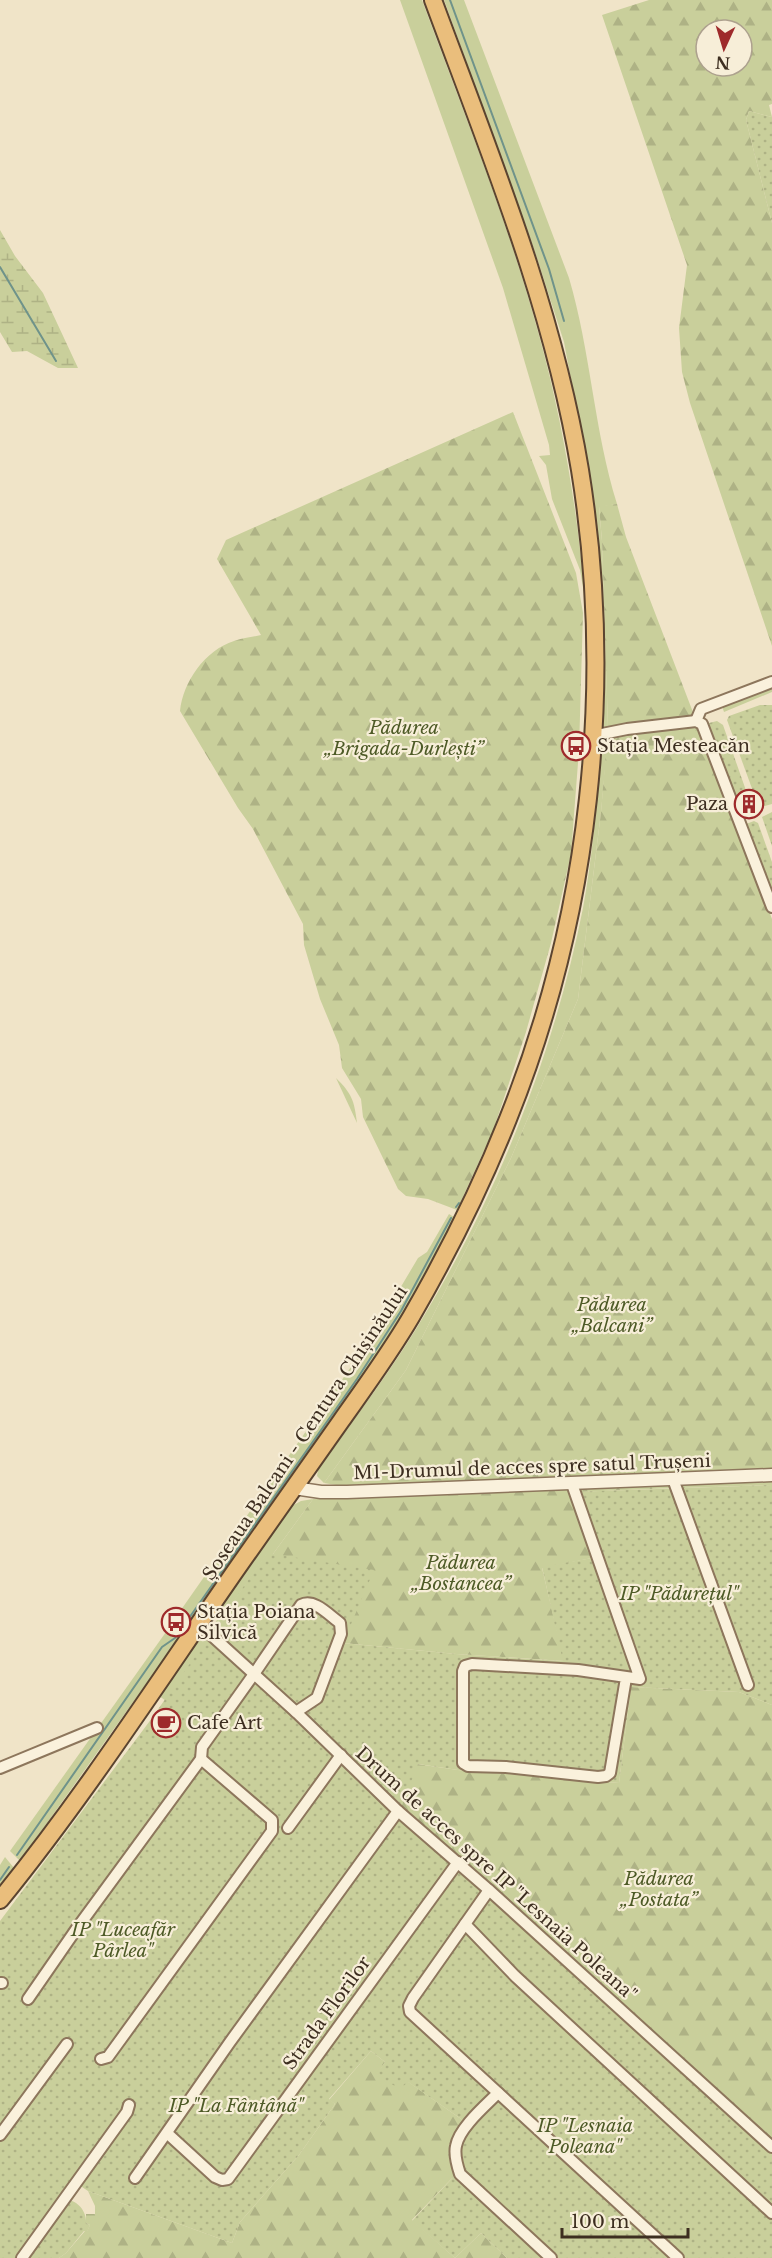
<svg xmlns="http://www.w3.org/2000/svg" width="772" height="2258" font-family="'Libre Baskerville',serif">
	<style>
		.green { fill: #c9cf9b }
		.forest { fill: url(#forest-firs); fill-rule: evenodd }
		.wetland { fill: url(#wetland-marsh) }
		.garden { fill: url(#garden-dots) }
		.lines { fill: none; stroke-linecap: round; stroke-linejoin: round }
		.stream { stroke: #6f938a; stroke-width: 2 }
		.minor-casing { stroke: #8d765c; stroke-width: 14 }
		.tertiary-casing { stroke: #8d765c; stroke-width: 15 }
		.trunk-casing { stroke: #5b4430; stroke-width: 20 }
		.minor { stroke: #faf1dc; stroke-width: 10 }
		.tertiary { stroke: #faf1dc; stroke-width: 12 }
		.trunk { stroke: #eabe7c; stroke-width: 16 }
		.labels { text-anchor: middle; stroke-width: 4.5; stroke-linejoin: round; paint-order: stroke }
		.park-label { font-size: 18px; font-style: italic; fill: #4d5a26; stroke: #f7eed8 }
		.poi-label { font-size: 18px; fill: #3d2e20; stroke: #f7eed8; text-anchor: start }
		.street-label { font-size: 18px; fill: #3d2e20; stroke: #f7eed8 }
	</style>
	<defs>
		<pattern id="forest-firs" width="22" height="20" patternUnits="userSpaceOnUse" patternTransform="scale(1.5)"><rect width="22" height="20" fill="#c9cf9b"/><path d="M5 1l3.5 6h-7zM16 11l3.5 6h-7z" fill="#aeb285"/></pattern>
		<pattern id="wetland-marsh" width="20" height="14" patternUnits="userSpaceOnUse" patternTransform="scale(1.5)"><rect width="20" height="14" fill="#c9cf9b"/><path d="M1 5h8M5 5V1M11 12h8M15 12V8" fill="none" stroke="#aeb285"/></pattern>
		<pattern id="garden-dots" width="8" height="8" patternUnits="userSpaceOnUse" patternTransform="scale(1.5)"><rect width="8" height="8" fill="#c9cf9b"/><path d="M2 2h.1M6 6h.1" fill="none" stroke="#aeb285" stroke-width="1.8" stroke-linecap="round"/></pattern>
	</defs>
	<rect width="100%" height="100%" fill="#f0e4c8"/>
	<g class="green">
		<path d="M400,0H422C463,111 508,221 539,335C562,418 578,513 585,599L580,570L552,499L546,465L539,456L550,455L549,445L503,288Z"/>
		<path d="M444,0H464L569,278C591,353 594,430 617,504L599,507L602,541L608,728H602L603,685L602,620L595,507L564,342L534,249Z"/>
		<path d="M772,688V692L724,712L722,706Z"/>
		<path d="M608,737L601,812L578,999L511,1158L406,1370L324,1483L317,1476L318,1470C355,1417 396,1365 428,1309C501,1186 555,1049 583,908C593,854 597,800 601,746Z"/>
		<path d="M336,1078C352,1094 354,1100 357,1123Z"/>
		<path d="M449,1214L454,1217L430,1266L377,1357L195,1615L184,1622L176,1617L367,1344L418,1258L427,1252Z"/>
		<path d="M313,1499L273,1554H267L213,1631L211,1628L220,1616L219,1608L288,1508L301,1501Z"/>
		<path d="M171,1625L178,1630V1639L20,1861L10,1851Z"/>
		<path d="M203,1635L209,1637L169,1703L159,1696L198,1637Z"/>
		<path d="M5,1857L14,1868L0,1886V1865Z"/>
	</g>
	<g class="forest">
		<path d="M649,0H772V104L769,105L772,117L749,111L746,120L772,223V646L690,403L682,372L679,328L687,265L602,15ZM706,30H742V66H706Z"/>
		<path d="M513,412L576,573L583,613L579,750L571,854L551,943L526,1032L493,1131L457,1210L428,1199L406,1196L398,1189L363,1117L361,1099L342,1068L339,1045L320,999L304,945L303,924L253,829L238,808L180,711C183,682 205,650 234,641C243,638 253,637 261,635L217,559L226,540Z"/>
		<path d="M617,504L626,537L772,919V1468L348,1487L324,1483L406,1370L511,1158L578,999L601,812L608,728L602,541L599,506Z"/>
		<path d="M772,1478V1485L680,1488L678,1481Z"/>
		<path d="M671,1482L673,1488L579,1492L577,1487Z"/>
		<path d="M569,1488L592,1558L542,1568L564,1661L456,1654L343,1643L273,1554L313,1499L355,1496Z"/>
		<path d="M631,1687L739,1692L772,1705V2144L400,1808L417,1764L458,1770L619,1783Z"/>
		<path d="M371,2051L385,2062L377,2075L407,2081L464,2121L457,2173L412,2220L455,2258H59L66,2253L85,2231H87L90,2225L86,2223V2214H95V2206L88,2191L232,2243L240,2222L299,2155L335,2104L329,2100Z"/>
		<path d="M481,2233L507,2258H455Z"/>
	</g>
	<path class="wetland" d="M0,230L15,256L43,293L78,368H58L27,351L12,352L0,332Z"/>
	<g class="garden">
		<path d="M749,111L772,117V223L746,120Z"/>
		<path d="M760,705H772V804L761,807L758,805L727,720L729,716Z"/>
		<path d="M717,721L723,725L749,799L744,801L748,813H744L739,810L709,728V723Z"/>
		<path d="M772,812V846L762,817Z"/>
		<path d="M754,821L758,823L772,862V901L746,827V824Z"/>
		<path d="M772,1485V1705L739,1692L631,1687L619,1783L458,1770L418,1764L401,1808L772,2144V2258H507L481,2233L455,2258L412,2221L457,2173C445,2154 453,2139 464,2121L408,2082L400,2089L376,2075L385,2062L371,2051L329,2099L335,2104L299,2155L240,2222L232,2243L88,2191L79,2185L68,2200C78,2201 87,2212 86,2223L90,2225L87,2232L84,2231L66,2253L59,2258H0V1921L152,1718L267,1553L374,1570L343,1643L456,1654L563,1661L542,1567L592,1558L571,1492Z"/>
	</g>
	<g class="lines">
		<g class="stream">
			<path d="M450,0L549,269L564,321"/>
			<path d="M0,267L56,361"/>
			<path d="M456,1207L459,1203"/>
			<path d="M17,1855L162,1647L175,1638L357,1379L401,1311L451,1218"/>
			<path d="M0,1880L9,1867"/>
		</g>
		<g class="minor-casing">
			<g id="minor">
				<path d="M696,721L701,709L772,682"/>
				<path d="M592,736L627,729L696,721L702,724L772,907"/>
				<path d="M673,1479L748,1685"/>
				<path d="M572,1484L640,1679L578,1670L472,1664L465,1666L463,1671V1763L468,1766L506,1767L598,1777L606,1776L610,1773L626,1678"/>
				<path d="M199,1624L296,1712L398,1811L489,1890L772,2147"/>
				<path d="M0,1768L97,1728"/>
				<path d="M288,1828L341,1755"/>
				<path d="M489,1890L413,1998L409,2006L410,2012L678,2258"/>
				<path d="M465,1924L515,1976L772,2213"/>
				<path d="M0,1983H2"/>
				<path d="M28,1999L75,1931L201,1759L202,1747L254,1674L301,1605C314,1598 329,1615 340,1623L341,1634L317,1698L296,1712"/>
				<path d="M101,2059L108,2057L272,1831V1820L201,1759"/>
				<path d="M498,2093C485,2106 459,2128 456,2146C454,2155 457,2165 460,2174L551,2258"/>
				<path d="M168,2134L215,2177L222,2180L228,2179L458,1862"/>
				<path d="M0,2135L67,2044"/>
				<path d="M135,2178L230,2042L398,1811"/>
				<path d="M22,2258L127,2112L129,2105"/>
			</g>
		</g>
		<g class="tertiary-casing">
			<path id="tertiary" d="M294,1488L321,1492H347L772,1475"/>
		</g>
		<g class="trunk-casing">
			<path id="trunk" d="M0,1900C86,1794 160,1679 238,1567C272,1519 306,1470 341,1421C365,1387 390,1353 411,1317C448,1253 481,1187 508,1119C590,915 615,687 580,470C553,307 490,154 433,0"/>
		</g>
		<use href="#minor" class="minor"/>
		<use href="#tertiary" class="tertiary"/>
		<use href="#trunk" class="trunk"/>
	</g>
	<defs>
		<g id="bus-ring" transform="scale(1.5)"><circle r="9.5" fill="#f7eed8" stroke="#9e2a2b" stroke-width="1.5"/><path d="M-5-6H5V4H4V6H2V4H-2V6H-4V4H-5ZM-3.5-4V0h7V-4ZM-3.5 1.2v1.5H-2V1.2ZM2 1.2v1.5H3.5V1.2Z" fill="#9e2a2b"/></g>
		<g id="building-ring" transform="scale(1.5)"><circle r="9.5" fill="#f7eed8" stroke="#9e2a2b" stroke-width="1.5"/><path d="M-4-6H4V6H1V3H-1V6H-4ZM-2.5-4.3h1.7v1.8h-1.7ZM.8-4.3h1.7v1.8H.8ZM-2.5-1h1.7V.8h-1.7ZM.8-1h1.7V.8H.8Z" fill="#9e2a2b"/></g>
		<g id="cafe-ring" transform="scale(1.5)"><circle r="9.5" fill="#f7eed8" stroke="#9e2a2b" stroke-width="1.5"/><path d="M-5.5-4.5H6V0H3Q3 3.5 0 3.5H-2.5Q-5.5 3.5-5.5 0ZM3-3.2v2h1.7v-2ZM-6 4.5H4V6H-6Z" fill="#9e2a2b"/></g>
	</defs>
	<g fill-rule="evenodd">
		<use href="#bus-ring" x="576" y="746"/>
		<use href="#building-ring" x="749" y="804"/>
		<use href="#bus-ring" x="176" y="1622"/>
		<use href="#cafe-ring" x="166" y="1723"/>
	</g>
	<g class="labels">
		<g class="park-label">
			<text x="404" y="734">Pădurea<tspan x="404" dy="21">„Brigada-Durlești”</tspan></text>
			<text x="612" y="1311">Pădurea<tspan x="612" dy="21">„Balcani”</tspan></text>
			<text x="461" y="1569">Pădurea<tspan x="461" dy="21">„Bostancea”</tspan></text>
			<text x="679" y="1600">IP "Pădurețul"</text>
			<text x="659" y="1885">Pădurea<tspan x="659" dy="21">„Postata”</tspan></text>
			<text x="123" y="1936">IP "Luceafăr<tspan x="123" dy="21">Pârlea"</tspan></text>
			<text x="236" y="2112">IP "La Fântână"</text>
			<text x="585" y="2132">IP "Lesnaia<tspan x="585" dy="21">Poleana"</tspan></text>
		</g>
		<g class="poi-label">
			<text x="597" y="752">Stația Mesteacăn</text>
			<text x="728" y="810" text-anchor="end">Paza</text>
			<text x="197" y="1618">Stația Poiana<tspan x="197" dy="21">Silvică</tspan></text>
			<text x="187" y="1729">Cafe Art</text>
		</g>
		<g class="street-label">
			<text transform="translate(305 1433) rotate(-56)" y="6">Șoseaua Balcani - Centura Chișinăului</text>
			<text transform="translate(532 1467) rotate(-2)" y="6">M1-Drumul de acces spre satul Trușeni</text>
			<text transform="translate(496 1874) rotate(42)" y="6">Drum de acces spre IP "Lesnaia Poleana"</text>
			<text transform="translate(327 2013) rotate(-54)" y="6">Strada Florilor</text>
		</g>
	</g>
	<g transform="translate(724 48) rotate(184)"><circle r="28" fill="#f7eed8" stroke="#ada18e" stroke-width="1.5"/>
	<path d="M0-4.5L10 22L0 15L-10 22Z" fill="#9e2a2b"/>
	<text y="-9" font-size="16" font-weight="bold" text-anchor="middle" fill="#3d2e20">N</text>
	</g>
	<path d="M562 2228v9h126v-9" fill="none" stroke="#3d2e20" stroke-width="3"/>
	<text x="571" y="2228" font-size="18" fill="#3d2e20" stroke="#f7eed8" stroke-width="4.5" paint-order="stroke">100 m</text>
</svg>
